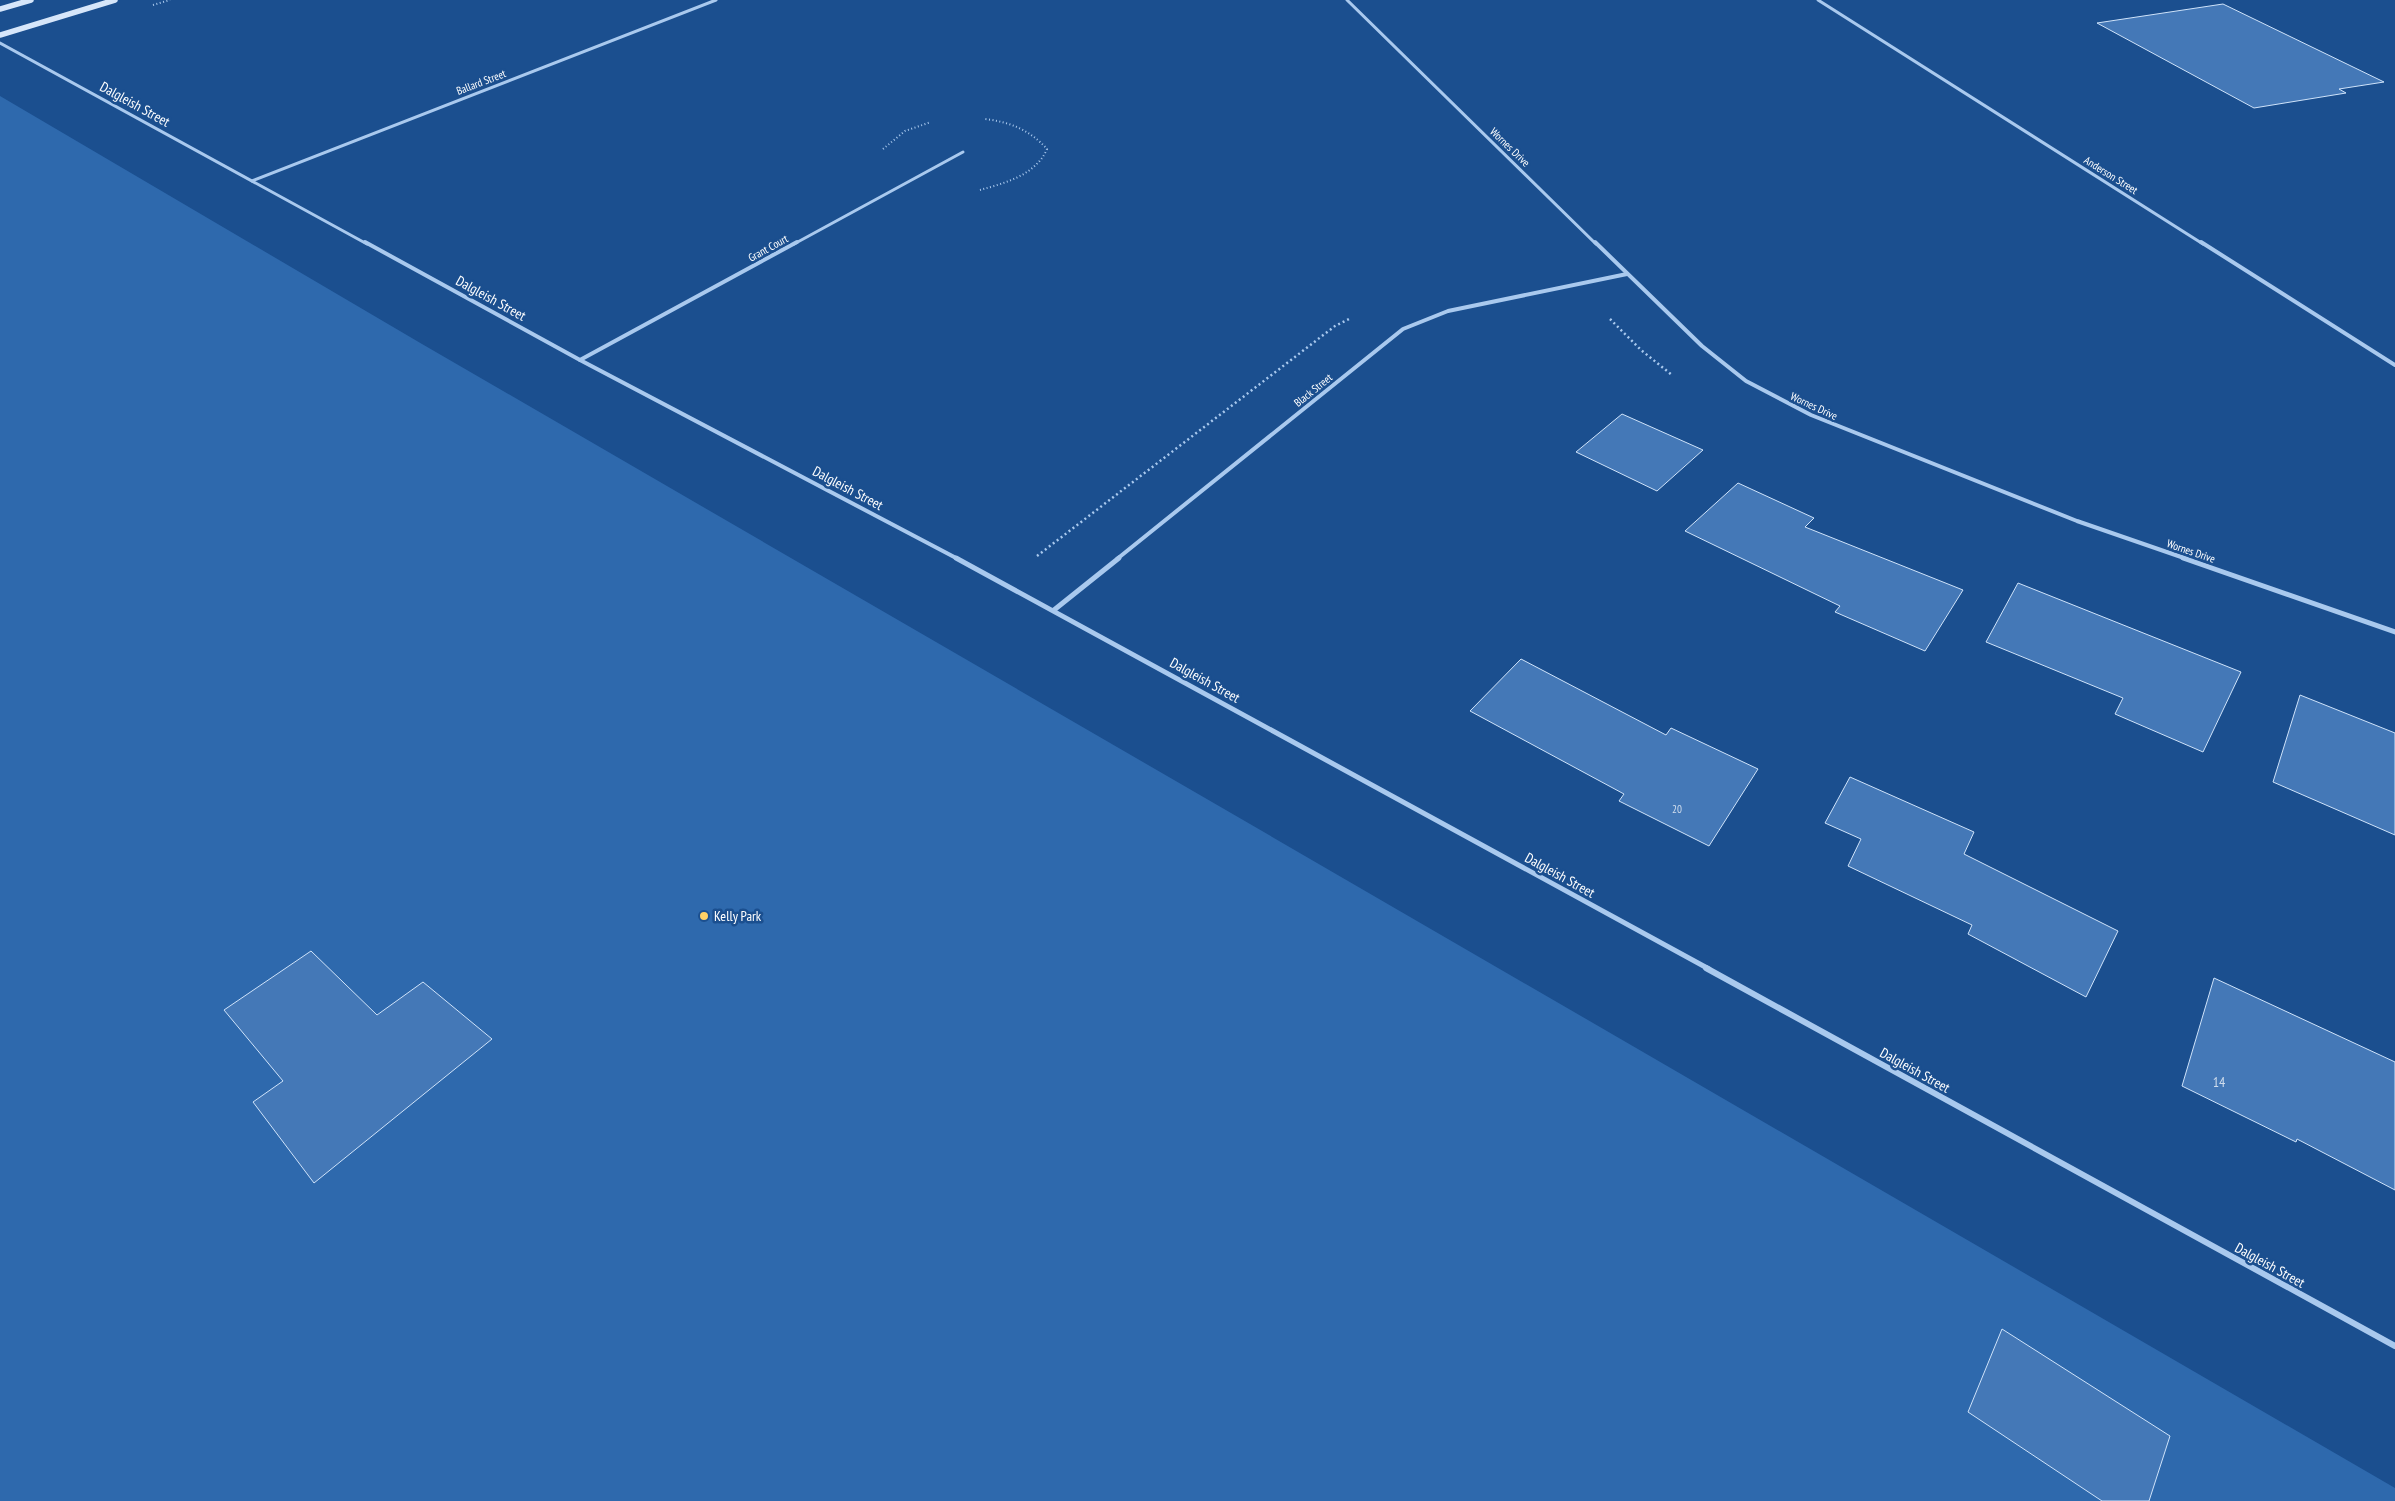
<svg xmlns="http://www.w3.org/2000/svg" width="2395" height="1501" font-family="'PT Sans Narrow',sans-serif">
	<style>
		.green { fill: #2e69ad }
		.building { fill: #4478b7; stroke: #cfe3fa }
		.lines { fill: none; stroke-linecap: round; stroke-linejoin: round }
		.path-far1 { stroke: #a9c9ee; stroke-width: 2; stroke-dasharray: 1 2.5; stroke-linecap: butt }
		.path { stroke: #a9c9ee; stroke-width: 2.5; stroke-dasharray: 2 3; stroke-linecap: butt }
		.minor-far3 { stroke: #a9c9ee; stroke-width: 3 }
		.minor-far2 { stroke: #a9c9ee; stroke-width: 4 }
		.minor-far1 { stroke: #a9c9ee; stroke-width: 5 }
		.minor { stroke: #a9c9ee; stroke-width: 6 }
		.secondary { stroke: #d6e6fa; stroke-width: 5.5 }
		.poi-dot { fill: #ffd166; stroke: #1b4f8f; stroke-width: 2 }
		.labels { text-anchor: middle; stroke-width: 5; stroke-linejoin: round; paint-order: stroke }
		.far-street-label { font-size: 11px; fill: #fff; stroke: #1b4f8f }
		.number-label { font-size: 11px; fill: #d0dded }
		.street-label { font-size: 14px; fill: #fff; stroke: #1b4f8f }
		.poi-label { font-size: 14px; fill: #fff; stroke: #1b4f8f; text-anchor: start }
		.near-number-label { font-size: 14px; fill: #d0dded }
	</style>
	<rect width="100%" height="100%" fill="#1b4f8f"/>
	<path class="green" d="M0,96L422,344L2395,1488V1501H0Z"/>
	<g class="building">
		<path d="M2223,4L2384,82L2339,89L2346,93L2254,108L2097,23Z"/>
		<path d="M1622,414L1703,450L1657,491L1576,452Z"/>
		<path d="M1738,483L1814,518L1805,527L1963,590L1925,651L1835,612L1840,606L1685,531Z"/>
		<path d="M2018,583L2241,672L2203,752L2115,714L2123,698L1986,642Z"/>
		<path d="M1521,659L1666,735L1671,728L1758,769L1709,846L1619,801L1624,794L1470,711Z"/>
		<path d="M2300,695L2395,733V835L2273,782Z"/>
		<path d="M1850,777L1974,832L1964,854L2118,931L2086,997L1968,934L1972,925L1848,866L1861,839L1825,823Z"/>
		<path d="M311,951L377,1015L423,982L492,1039L314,1183L253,1102L283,1081L224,1010Z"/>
		<path d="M2214,978L2395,1062V1190L2297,1139L2296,1142L2182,1086Z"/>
		<path d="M2002,1329L2170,1436L2149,1501H2102L1968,1412Z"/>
	</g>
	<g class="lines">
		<g class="path-far1">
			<path d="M153,5L170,0"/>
			<path d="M883,149L905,131L931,122"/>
			<path d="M980,190C1005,183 1036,175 1047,149C1030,130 1010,122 985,119"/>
		</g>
		<g class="path">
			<path d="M1610,319L1641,350L1672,375"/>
			<path d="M1037,556L1335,326L1349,319"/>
		</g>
		<g class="minor-far3">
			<path d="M1347,0L1596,244"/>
			<path d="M1818,0L2203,244"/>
			<path d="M0,43L367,244"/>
			<path d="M252,181L716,0"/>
			<path d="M794,244L963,152"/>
		</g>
		<g class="minor-far2">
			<path d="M365,242L580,360L958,559"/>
			<path d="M1595,242L1702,346L1746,381L1811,415L2077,521L2187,559"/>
			<path d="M2201,242L2395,365"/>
			<path d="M580,360L797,242"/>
			<path d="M1117,559L1403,329L1448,311L1627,274"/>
		</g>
		<g class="minor-far1">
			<path d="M956,558L1709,969"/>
			<path d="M2183,558L2395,632"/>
			<path d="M1054,610L1119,558"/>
		</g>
		<path class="minor" d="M1706,968L2395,1346"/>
		<g class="secondary">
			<path d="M0,9L31,0"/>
			<path d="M0,35L115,0"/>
		</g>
	</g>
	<circle class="poi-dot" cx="704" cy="916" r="5"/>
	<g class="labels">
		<g class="far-street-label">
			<text transform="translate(481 82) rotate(-21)" y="4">Ballard Street</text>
			<text transform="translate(1510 147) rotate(44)" y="4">Wornes Drive</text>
			<text transform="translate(2111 175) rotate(32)" y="4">Anderson Street</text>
			<text transform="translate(768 248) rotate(-29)" y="4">Grant Court</text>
			<text transform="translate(1313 390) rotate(-39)" y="4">Black Street</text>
			<text transform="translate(1814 406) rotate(25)" y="4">Wornes Drive</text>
			<text transform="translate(2191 551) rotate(19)" y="4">Wornes Drive</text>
		</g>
		<g class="number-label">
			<text x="1677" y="813">20</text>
		</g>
		<g class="street-label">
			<text transform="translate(135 104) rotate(29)" y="5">Dalgleish Street</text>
			<text transform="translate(491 298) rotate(29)" y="5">Dalgleish Street</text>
			<text transform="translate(848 488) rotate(28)" y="5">Dalgleish Street</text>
			<text transform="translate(1205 680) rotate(29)" y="5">Dalgleish Street</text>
			<text transform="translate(1560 875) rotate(29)" y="5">Dalgleish Street</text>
			<text transform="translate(1915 1070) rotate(29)" y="5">Dalgleish Street</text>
			<text transform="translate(2270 1265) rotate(29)" y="5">Dalgleish Street</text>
		</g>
		<g class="poi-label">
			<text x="714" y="921">Kelly Park</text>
		</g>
		<g class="near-number-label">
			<text x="2219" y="1087">14</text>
		</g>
	</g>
</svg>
